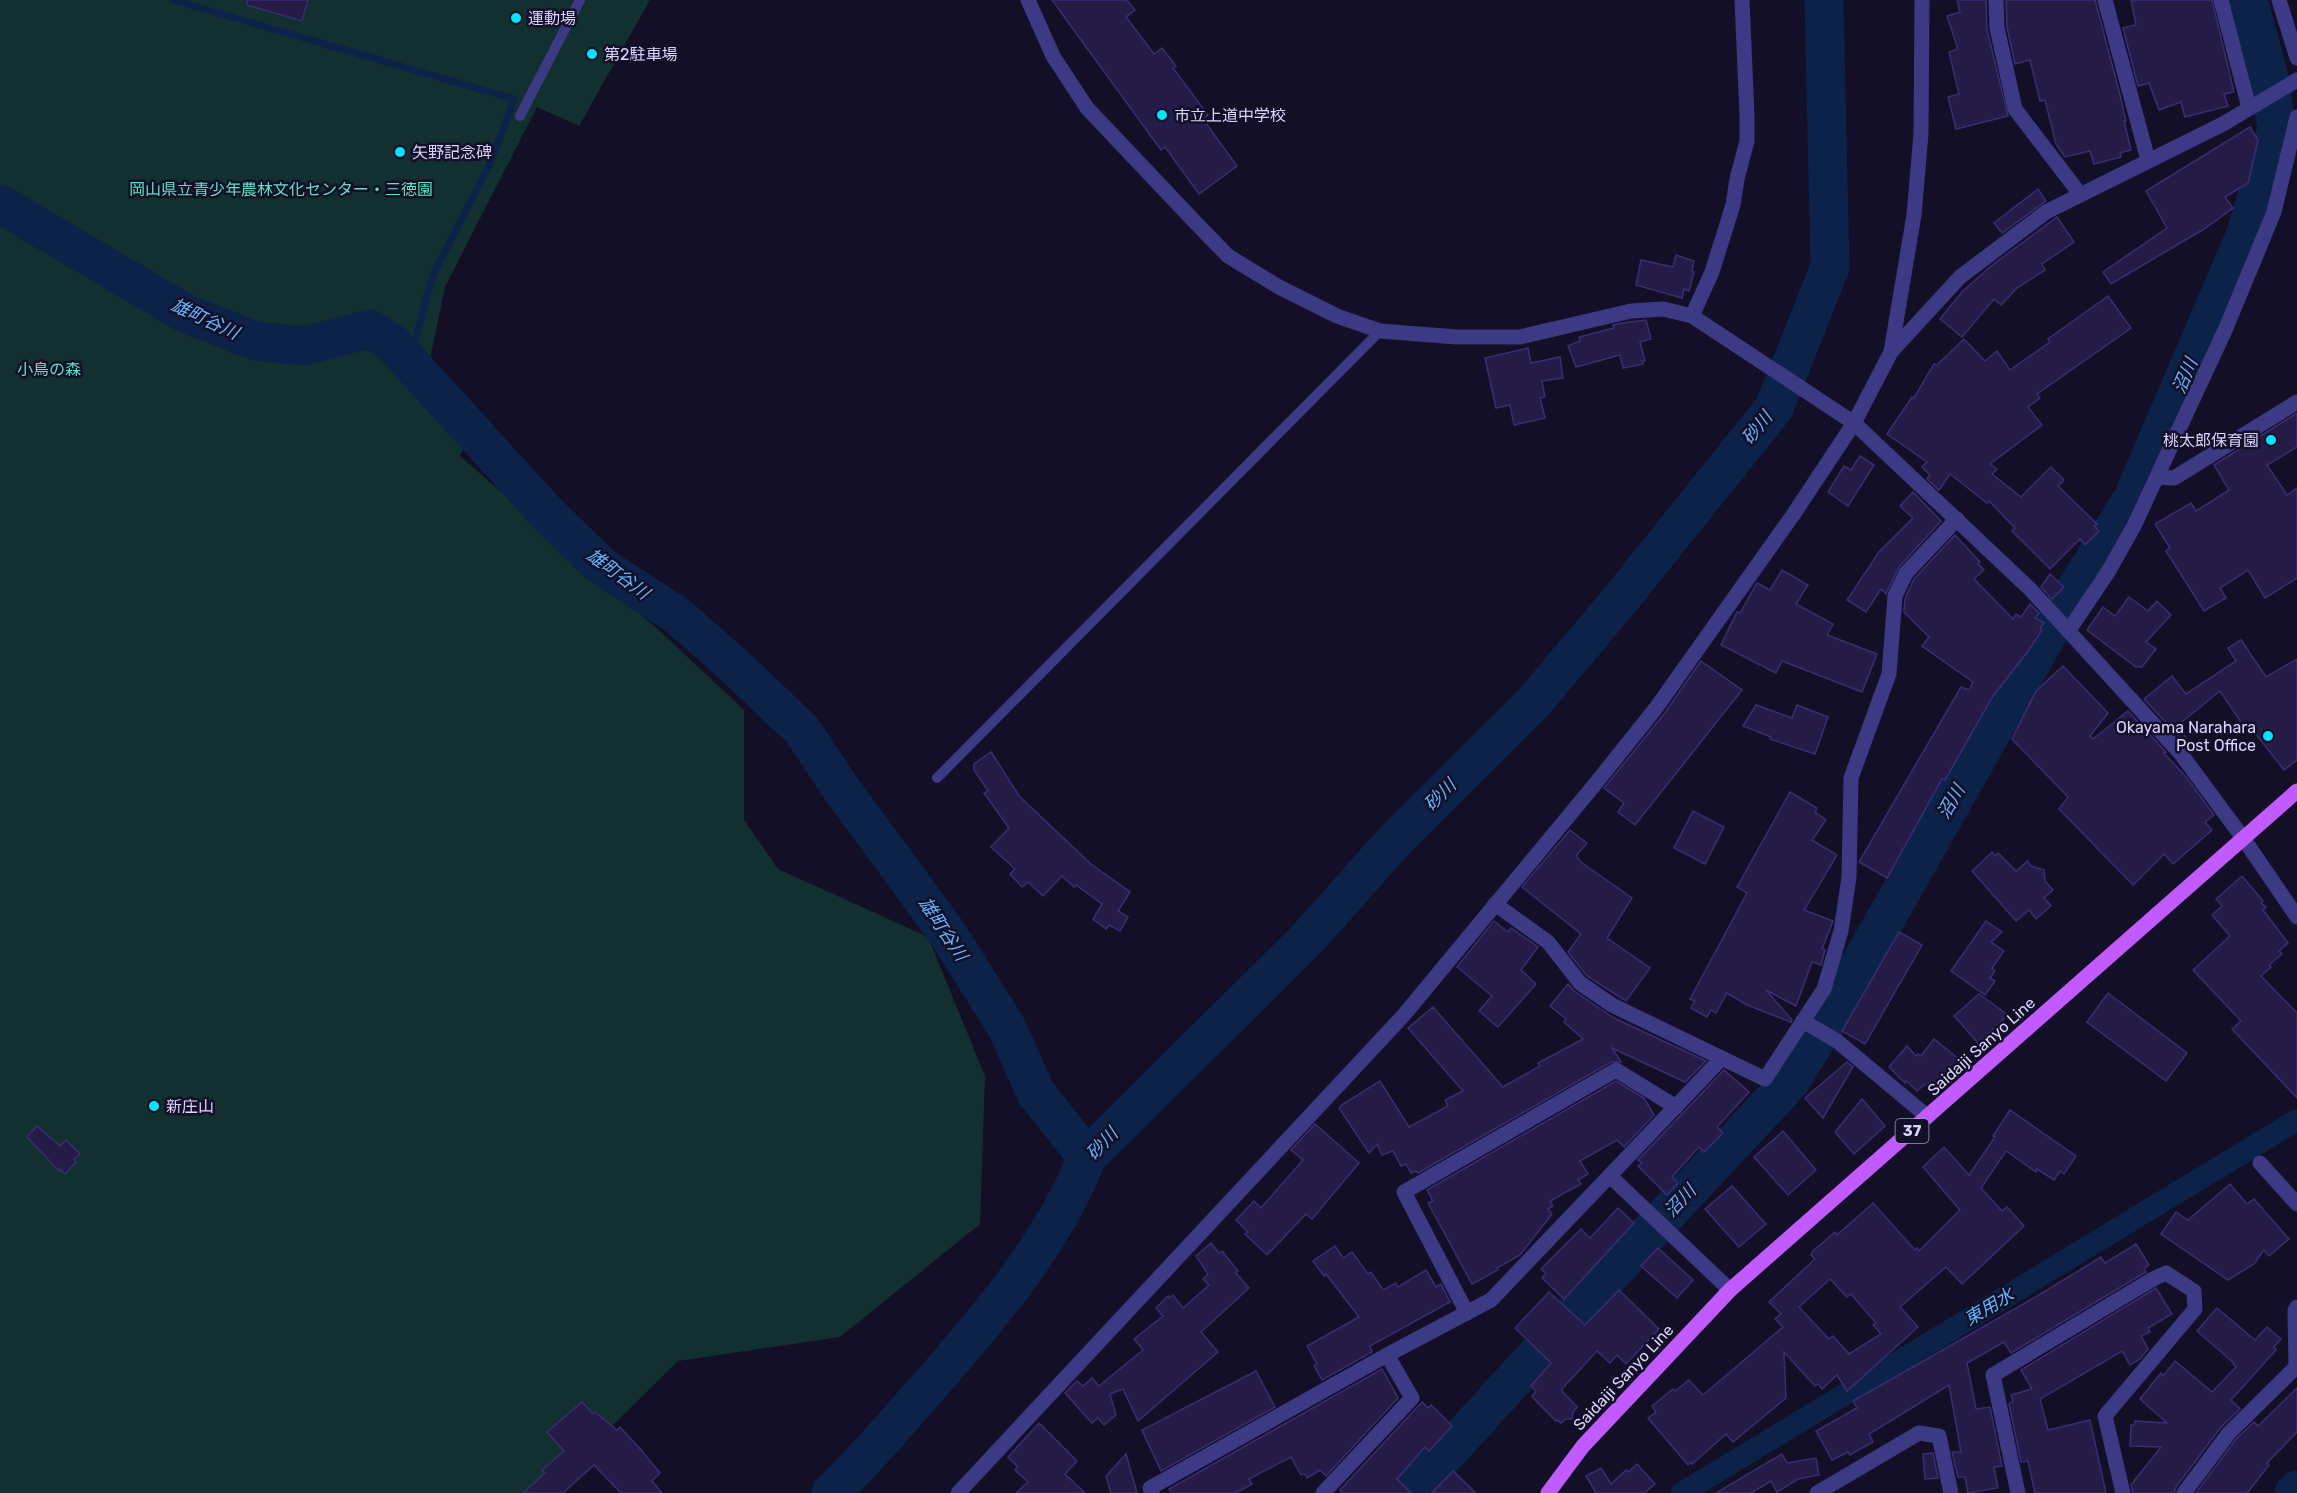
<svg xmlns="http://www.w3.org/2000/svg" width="2297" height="1493" font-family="Rubik,'Noto Sans JP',sans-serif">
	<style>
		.green { fill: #12302f }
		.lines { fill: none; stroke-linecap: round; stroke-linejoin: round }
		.stream { stroke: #0c2248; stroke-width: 7 }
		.canal { stroke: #0c2248; stroke-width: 22 }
		.river { stroke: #0c2248; stroke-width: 39 }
		.building { fill: #241b47; stroke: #3b2d73; stroke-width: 1.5; fill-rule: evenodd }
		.lane { stroke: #3d3a85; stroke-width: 10 }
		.street { stroke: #3d3a85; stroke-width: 15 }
		.primary { stroke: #c25bff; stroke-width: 15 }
		.poi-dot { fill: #00e5ff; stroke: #130f26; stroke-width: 2 }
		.labels { text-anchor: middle; stroke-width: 5; stroke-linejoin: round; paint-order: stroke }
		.shield { fill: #130f26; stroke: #9e99be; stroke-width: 1.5 }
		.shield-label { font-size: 15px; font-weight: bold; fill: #d9d4ff }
		.poi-label { font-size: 16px; fill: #d9d4ff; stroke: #130f26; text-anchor: start }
		.park-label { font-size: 16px; fill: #5fe0c0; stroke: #130f26 }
		.street-label { font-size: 16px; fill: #d9d4ff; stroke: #130f26 }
		.water-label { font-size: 18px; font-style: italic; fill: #62b6ff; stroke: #130f26 }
	</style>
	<rect width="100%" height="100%" fill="#130f26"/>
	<path class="green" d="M0,0H650L579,126L537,107L445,287L430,359L477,414L460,456L662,633L744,710V820L778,869L928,937L985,1076L980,1224L840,1337L678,1361L544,1493H0Z"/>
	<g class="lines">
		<path class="stream" d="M173,0L514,99L490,164L433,275L414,344V367"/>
		<path class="canal" d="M1682,1493L2297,1120"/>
		<g class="river">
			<path d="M0,204L185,313L255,341L304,346L369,329L392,343L544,510L601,566L678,616L739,670L802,730L840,787L948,934L1007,1028L1036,1093L1087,1157"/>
			<path d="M831,1493C864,1461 893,1427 924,1392C986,1321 1052,1246 1087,1157L1307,939L1397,838L1533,703L1619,601L1774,408L1830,267L1824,0"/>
			<path d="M1410,1493L1635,1248L1790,1082L1827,1022L2047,635L2133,498L2245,236L2277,129L2269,77L2248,0"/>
			<path d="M2294,1493L2297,1490"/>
		</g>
	</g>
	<g class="building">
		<path d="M247,0H308L302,21L247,5Z"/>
		<path d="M1052,0H1127L1135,10L1126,17L1154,54L1162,48L1176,66L1173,68L1208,115L1203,119L1237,166L1199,194L1165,147L1161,150Z"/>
		<path d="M1957,0H1986L1987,30L2008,116L1956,129L1948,97L1959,94L1949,52L1958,49L1947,16L1960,12Z"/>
		<path d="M2006,0H2095L2119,91L2126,121H2124L2131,150L2120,153L2121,157L2094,164L2090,151L2065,157L2056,144L2045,100L2040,101L2030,60L2015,64L2007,27Z"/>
		<path d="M2131,0H2212L2234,92L2224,94L2228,106L2185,117L2181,102L2159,110L2149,83L2138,86L2123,28L2136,25Z"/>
		<path d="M2250,127L2258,140L2248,183L2225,197L2233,208L2204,229L2111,284L2103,272L2167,228L2146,191Z"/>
		<path d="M2038,189L2046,201L2002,233L1994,223Z"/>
		<path d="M2057,217L2074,242L2042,264L2045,270L2017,288L2001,305L1994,299L1962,337L1940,319L1962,292L1991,266Z"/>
		<path d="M1676,255L1694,261L1692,271L1694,272L1689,291L1684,289L1682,298L1636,285L1641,260L1673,267Z"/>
		<path d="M2108,296L2131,328L2037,394L2040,398L2028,407L2042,425L1990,464L1997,469L1992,474L2021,497L2051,467L2064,480L2058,486L2097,524L2094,526L2099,531L2085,545L2080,539L2050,569L2012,531L2015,528L1989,501L1987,503L1950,474L1939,490L1927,479L1930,475L1922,467L1927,462L1887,434L1912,397L1914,398L1934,364L1937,365L1964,339L1985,361L1997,351L2010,370L2050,342L2048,339Z"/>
		<path d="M1646,320L1651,339L1640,342L1645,361H1642L1643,364L1623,368L1620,355L1576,367L1568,346L1580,341L1579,337L1614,328L1613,325L1622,323Z"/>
		<path d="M1528,348L1531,363L1560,357L1563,378L1542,381L1545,397L1540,398L1545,418L1514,425L1510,405L1496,408L1485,358Z"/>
		<path d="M2297,413V447L2267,465L2287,495L2297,488V578L2265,598L2248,570L2220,588L2226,598L2204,611L2166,551L2170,548L2155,524L2191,503L2196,511L2229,490L2214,465Z"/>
		<path d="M1860,456L1874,465L1848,506L1828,492L1844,466L1851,470Z"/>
		<path d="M1913,492L1941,521L1899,567L1886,594L1881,589L1866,612L1847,600L1879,552L1913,518L1900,506Z"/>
		<path d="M1955,535L1980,562L1978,564L1984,570L1974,579L2013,619L2016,614L2021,617L2030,604L2039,613L2035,618L2044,623L2040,628L2042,630L2029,650L1993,696L1945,780L1942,779L1887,878L1859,862L1961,687L1969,690L1973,682L1922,646L1929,637L1904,612L1905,599L1914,579Z"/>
		<path d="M1782,570L1808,585L1796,604L1833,624L1827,635L1877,654L1862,692L1782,661L1776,673L1721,645L1737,612L1740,613L1757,583L1770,590Z"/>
		<path d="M2050,574L2064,587L2052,599L2041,587Z"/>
		<path d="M2129,597L2148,611L2157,601L2171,615L2146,642L2156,649L2142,667H2136L2087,630L2103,607L2115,616Z"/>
		<path d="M2241,640L2266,677L2297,659V760L2284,770L2251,728L2247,731L2220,691L2177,726L2186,737L2182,740L2144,699L2172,676L2186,694L2236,661L2228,648Z"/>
		<path d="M1701,661L1742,690L1635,825L1618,812L1624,803L1604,788L1664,714Z"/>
		<path d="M2063,666L2108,713L2090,736L2093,739L2128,711L2166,752L2164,753L2187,778L2214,815L2205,822L2212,830L2173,864L2164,854L2133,885L2059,809L2068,797L2012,739L2036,691Z"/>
		<path d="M1756,705L1792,718L1797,705L1828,717L1815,754L1770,739L1771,737L1743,726Z"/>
		<path d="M991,752L1020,797L1091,864L1130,892L1118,911L1128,917L1120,931L1109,925L1106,929L1093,919L1102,904L1076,885L1074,887L1062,876L1043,896L1028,882L1022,887L1010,874L1015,869L991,847L1009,828L984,793L988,791L974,770V764Z"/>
		<path d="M1790,792L1817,808L1815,812L1826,820L1812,840L1837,855L1804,910L1833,921L1822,949L1825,950L1821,965L1812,962L1796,1006L1766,990L1792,1020L1791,1022L1747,1005L1727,993L1716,1013L1711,1010L1707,1017L1691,1008L1695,1001L1690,999L1747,893L1737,887Z"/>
		<path d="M1693,811L1724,827L1705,864L1674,848Z"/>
		<path d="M1570,830L1587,843L1576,856L1582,863L1632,898L1607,938L1650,968L1626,1001L1587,976L1568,952L1581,934L1522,887Z"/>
		<path d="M1992,852L1995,856L1998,853L2016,871L2028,861L2031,866L2044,870L2045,881L2053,890L2044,898L2051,906L2036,919L2029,910L2016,921L1972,871Z"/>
		<path d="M2242,876L2263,901L2261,903L2266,907L2263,910L2288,943L2279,951L2282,954L2269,965L2271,967L2261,976L2297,1013V1098L2232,1029L2241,1021L2193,970L2230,936L2212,915L2222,906L2216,899Z"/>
		<path d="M1494,921L1508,932L1511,928L1538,947L1521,970L1536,984L1498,1027L1479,1011L1492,996L1457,967Z"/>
		<path d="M1986,921L2002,932L1991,942L2004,951L1992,968L1995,971L1990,978L1995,981L1985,995L1951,971Z"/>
		<path d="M1899,932L1922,945L1865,1044L1842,1031Z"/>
		<path d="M1568,984L1574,991L1614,1018L1706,1061L1685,1082L1612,1048L1621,1062H1611L1418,1173L1416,1171L1411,1173L1406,1164L1401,1166L1393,1151L1382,1155L1377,1144L1369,1153L1339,1108L1343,1104L1380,1081L1409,1127L1448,1106L1445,1100L1463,1091L1408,1028L1433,1007L1503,1087L1540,1066L1538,1063L1583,1039L1564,1022L1566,1019L1550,1006Z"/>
		<path d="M2108,993L2187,1053L2166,1081L2087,1022Z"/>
		<path d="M1979,994L2008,1015L1978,1043L1954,1016Z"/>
		<path d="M1934,1039L1960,1060L1934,1083L1933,1082L1928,1086L1925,1084L1917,1091L1906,1081L1905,1083L1889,1067L1907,1046L1916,1056L1918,1054L1921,1056Z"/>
		<path d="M1847,1062L1853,1067L1823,1118L1805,1098Z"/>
		<path d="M1724,1070L1749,1092L1717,1127L1723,1133L1704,1152L1699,1147L1672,1177L1678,1183L1667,1195L1638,1166L1642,1163L1638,1160Z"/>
		<path d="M1616,1081L1644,1098L1654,1115L1624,1147L1617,1140L1580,1161L1588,1174L1578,1180L1581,1184L1550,1201L1553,1206L1548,1209L1552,1214L1520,1255L1497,1268L1498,1270L1472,1284L1428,1203L1433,1201L1427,1190Z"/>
		<path d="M1862,1099L1885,1126L1854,1154L1835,1132Z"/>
		<path d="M2010,1110L2076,1156L2064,1174L2060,1171L2054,1180L2037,1169L2036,1172L2006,1151L1981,1188L2002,1211L2007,1207L2024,1226L1962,1284L1946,1267L1900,1307L1918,1327L1847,1391L1837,1375L1822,1389L1818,1384L1815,1386L1784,1352L1786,1398L1733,1442L1726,1434L1692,1464L1691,1462L1688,1465L1648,1418L1656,1412L1652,1406L1673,1389L1675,1391L1689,1380L1703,1395L1783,1327L1775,1319L1781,1314L1769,1302L1815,1259L1811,1255L1813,1251L1835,1232L1837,1235L1873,1203L1915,1250L1917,1248L1919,1251L1960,1210L1923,1167L1944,1147L1969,1175L1995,1137L1993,1136ZM1830,1279L1847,1297L1851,1294L1876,1323L1873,1325L1881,1334L1849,1354L1833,1336L1829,1339L1799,1307Z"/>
		<path d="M1315,1124L1359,1163L1312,1219L1306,1214L1267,1255L1245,1234L1248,1232L1236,1220L1254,1201L1261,1208L1303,1160L1291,1150Z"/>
		<path d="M37,1126L60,1146L66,1140L80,1154L74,1159L76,1162L65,1174L60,1169L59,1171L27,1137Z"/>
		<path d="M1783,1131L1816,1170L1788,1195L1754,1157Z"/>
		<path d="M2230,1184L2247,1204L2254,1199L2289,1239L2269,1256L2264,1250L2254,1264L2228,1280L2161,1234L2176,1212L2188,1220Z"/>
		<path d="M1732,1186L1766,1224L1739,1247L1705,1209Z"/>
		<path d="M1618,1208L1634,1223L1564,1299L1542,1278L1546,1273L1541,1269L1581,1229L1590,1238Z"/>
		<path d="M1211,1243L1219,1253L1222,1251L1238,1271L1236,1273L1249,1288L1201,1332L1218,1352L1138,1421L1123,1389L1110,1394L1116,1415L1104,1425L1098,1418L1092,1423L1065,1393L1077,1381L1083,1386L1092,1378L1099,1386L1143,1350L1134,1339L1163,1316L1156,1308L1168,1296L1169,1298L1173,1295L1183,1308L1209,1285L1203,1279L1208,1274L1196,1256Z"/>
		<path d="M2136,1244L2149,1265L2144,1268L2146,1272L2011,1353L2004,1342L1967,1363L1976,1409L1990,1407L2002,1466L1994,1467L1998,1488L1968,1493L1965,1477H1958L1952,1452H1961L1949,1385L1869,1434L1873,1442L1850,1455L1848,1452L1832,1460L1816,1431L1857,1408L1853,1401L2039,1295L2101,1257L2105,1263Z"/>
		<path d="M1335,1246L1343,1258L1352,1252L1368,1274L1371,1272L1383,1290L1396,1283L1398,1287L1426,1270L1436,1287L1441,1284L1450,1302L1370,1346L1372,1352L1322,1380L1314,1366L1317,1364L1307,1346L1359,1317L1326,1274L1324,1276L1313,1261Z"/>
		<path d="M1658,1248L1693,1280L1677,1298L1641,1266Z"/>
		<path d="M2156,1288L2172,1314L2148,1328L2150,1332L2141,1336L2148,1349L2140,1359L2130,1365L2122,1351L2040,1399L2048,1430L2090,1420L2106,1493H2035L2028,1461L2021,1462L2009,1404L2013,1401L2011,1395L2032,1389L2021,1370Z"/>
		<path d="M1619,1290L1659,1329L1626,1364L1617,1355L1610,1363L1597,1351L1561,1390L1577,1407L1573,1412L1572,1419H1566L1561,1423L1558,1420L1556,1421L1532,1397L1536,1391L1531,1386L1551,1363L1515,1328L1549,1292L1585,1325Z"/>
		<path d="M2217,1308L2255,1340L2267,1327L2281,1339L2274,1347L2276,1350L2231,1400L2240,1409L2221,1427L2176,1487L2174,1493H2133L2131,1485L2161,1447L2130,1446L2131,1425H2134L2135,1421L2167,1423L2140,1399L2161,1373L2163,1376L2175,1361L2212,1392L2236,1367L2233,1364L2234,1363L2197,1331Z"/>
		<path d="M1382,1369L1398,1398L1326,1476L1320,1470L1307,1478L1305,1474L1301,1475L1291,1457L1249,1479L1252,1484L1236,1493H1171L1169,1489Z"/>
		<path d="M1256,1371L1275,1407L1161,1471L1142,1430Z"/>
		<path d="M2297,1388V1432L2267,1463L2269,1465L2247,1493H2196L2236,1439L2254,1422L2258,1426Z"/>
		<path d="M582,1402L593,1414L595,1412L617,1430L620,1427L642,1451L660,1473L652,1481L662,1493H621L594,1465L563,1493H523L545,1473L542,1470L564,1451L547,1432Z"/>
		<path d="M1422,1402L1428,1408L1431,1405L1452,1426L1429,1451L1425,1447L1397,1479L1411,1493H1343L1340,1490Z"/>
		<path d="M1039,1423L1077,1461L1065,1474L1085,1493H1016L1028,1482L1015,1470L1018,1467L1008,1457Z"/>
		<path d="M1933,1453L1938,1478L1925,1479L1923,1454Z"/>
		<path d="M1126,1454L1137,1493H1111L1106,1476Z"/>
		<path d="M1782,1454L1787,1463L1816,1458L1819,1475L1798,1479L1777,1492L1771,1481L1751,1493H1716Z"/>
		<path d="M1637,1464L1655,1484L1644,1493H1596L1586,1476L1601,1468L1611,1484L1626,1470L1628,1472Z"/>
		<path d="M1453,1471L1476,1493H1432Z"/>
	</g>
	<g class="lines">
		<g class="lane">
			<path d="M520,116L580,0"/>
			<path d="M937,778L1380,331"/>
		</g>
		<g class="street">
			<path d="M1028,0L1053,56L1087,108L1194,221L1228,256L1279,287L1337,316L1380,331L1457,337H1520L1631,311L1663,309L1692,316L1854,423L2030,589L2181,754L2243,838L2297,917"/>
			<path d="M1996,0L1997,28L2015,109L2080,194"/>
			<path d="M2105,0L2148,160"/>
			<path d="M2221,0L2249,108"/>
			<path d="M2279,0L2297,58"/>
			<path d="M1692,316L1712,272L1733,205L1737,179L1747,141V115L1742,0"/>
			<path d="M1891,352L1914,215L1921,134L1922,0"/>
			<path d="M2157,477L2174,478L2297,402"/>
			<path d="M2069,630L2108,572L2134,526L2226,328L2274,212L2297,117"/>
			<path d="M1495,904L1548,942L1580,983L1612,1005L1765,1079L1824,989L1841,931L1849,877L1851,778L1889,674L1895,596L1906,573L1957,519"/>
			<path d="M1803,1021L1837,1041L1928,1117"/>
			<path d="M2260,1163L2297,1204"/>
			<path d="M1610,1176L1730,1290"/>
			<path d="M1467,1313L1404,1192L1616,1070L1676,1107"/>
			<path d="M958,1493L1403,1016L1596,783L1656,708L1793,515L1854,423L1891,352L1960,277L2046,212L2223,124L2297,80"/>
			<path d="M1152,1493L1150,1488L1387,1355L1491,1300L1722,1058"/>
			<path d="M1323,1493L1412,1398L1387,1355"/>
			<path d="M1817,1493L1919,1433L1939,1436L1951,1493"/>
			<path d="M2018,1493L1993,1375L2153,1279L2166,1273L2194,1291L2195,1309L2105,1416L2123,1493"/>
			<path d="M2184,1493L2229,1433L2296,1367L2295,1310L2297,1307"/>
		</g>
		<path class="primary" d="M1548,1493L1583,1446L1730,1290L2297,791"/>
	</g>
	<g class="poi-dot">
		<circle cx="516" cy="18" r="6"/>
		<circle cx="592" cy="54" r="6"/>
		<circle cx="1162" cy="115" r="6"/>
		<circle cx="400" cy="152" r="6"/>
		<circle cx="2271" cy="440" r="6"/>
		<circle cx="2268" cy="736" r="6"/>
		<circle cx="154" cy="1106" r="6"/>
	</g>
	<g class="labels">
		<rect class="shield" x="1895.5" y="1119" width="33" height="24" rx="4.5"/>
		<g class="shield-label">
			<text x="1912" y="1136">37</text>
		</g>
		<g class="poi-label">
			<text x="528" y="24">運動場</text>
			<text x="604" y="60">第2駐車場</text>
			<text x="1174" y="121">市立上道中学校</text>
			<text x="412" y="158">矢野記念碑</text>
			<text x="2259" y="446" text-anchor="end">桃太郎保育園</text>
			<text x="2256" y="733" text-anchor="end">Okayama Narahara<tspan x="2256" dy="18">Post Office</tspan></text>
			<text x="166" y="1112">新庄山</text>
		</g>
		<g class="park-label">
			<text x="281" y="195">岡山県立青少年農林文化センター・三徳園</text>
			<text x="49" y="375">小鳥の森</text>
		</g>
		<g class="street-label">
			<text transform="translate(1981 1046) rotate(-42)" y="6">Saidaiji Sanyo Line</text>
			<text transform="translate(1623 1377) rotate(-47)" y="6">Saidaiji Sanyo Line</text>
		</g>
		<g class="water-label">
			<text transform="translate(205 319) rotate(25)" y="6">雄町谷川</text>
			<text transform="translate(2185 376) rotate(-67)" y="6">沼川</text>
			<text transform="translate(1757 428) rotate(-51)" y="6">砂川</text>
			<text transform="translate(618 574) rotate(36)" y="6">雄町谷川</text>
			<text transform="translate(1440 795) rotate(-45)" y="6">砂川</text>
			<text transform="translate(1951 802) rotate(-60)" y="6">沼川</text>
			<text transform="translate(943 929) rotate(56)" y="6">雄町谷川</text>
			<text transform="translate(1102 1144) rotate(-47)" y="6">砂川</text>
			<text transform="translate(1680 1201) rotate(-47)" y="6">沼川</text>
			<text transform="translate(1989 1307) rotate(-31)" y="6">東用水</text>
		</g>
	</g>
</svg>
